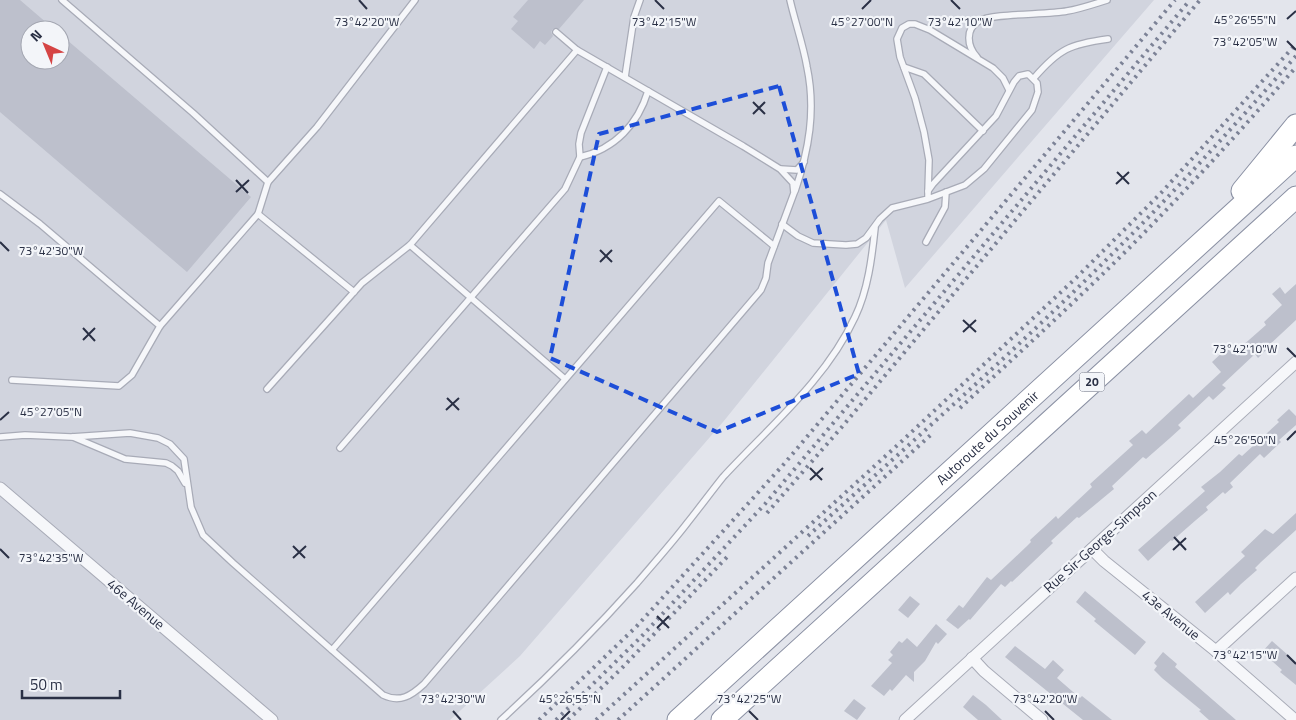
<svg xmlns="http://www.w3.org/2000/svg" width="1296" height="720" font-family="'Titillium Web',sans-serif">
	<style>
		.built { fill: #d1d4de; fill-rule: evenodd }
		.building { fill: #bdc0cc }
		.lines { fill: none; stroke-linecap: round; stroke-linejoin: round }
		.service-casing { stroke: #a8abb7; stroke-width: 8 }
		.minor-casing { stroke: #a8abb7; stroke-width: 13 }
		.motorway-casing { stroke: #8a90a3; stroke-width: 23 }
		.service { stroke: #f6f7fa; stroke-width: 5.5 }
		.minor { stroke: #f6f7fa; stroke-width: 11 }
		.motorway { stroke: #fff; stroke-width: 21 }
		.rail { stroke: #7c8296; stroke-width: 4; stroke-dasharray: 2.5 5; stroke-linecap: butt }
		.marked { fill: none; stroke: #1d4ed8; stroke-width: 4; stroke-dasharray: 10 6; stroke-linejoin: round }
		.ticks { fill: none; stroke: #2a3045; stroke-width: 2 }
		.labels { text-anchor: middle; stroke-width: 4.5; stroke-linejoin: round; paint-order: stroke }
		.shield { fill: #f3f5f9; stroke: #666b7b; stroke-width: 1 }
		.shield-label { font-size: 12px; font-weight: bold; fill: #2a3045 }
		.street-label { font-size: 14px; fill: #2a3045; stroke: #f3f5f9 }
		.ticks-label { font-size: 12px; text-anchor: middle; fill: #2a3045; stroke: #f3f5f9; stroke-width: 4.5; stroke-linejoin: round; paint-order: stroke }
	</style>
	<rect width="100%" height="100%" fill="#e3e5ec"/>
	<path class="built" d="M0,0H1154L905,288L886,220L723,422L520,656L450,720H0ZM30,30H60V60H30Z"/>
	<g class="building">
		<path d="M0,0H20L55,30H30V60H60V34L251,197L187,272L0,112Z"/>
		<path d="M528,0H584L559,29H553L551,32L553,36L545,45L540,41L534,49L511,29L518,21L513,17Z"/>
		<path d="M1296,284V320L1268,346L1269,347L1258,358L1255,354L1222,385L1226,388L1213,400L1209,396L1178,425L1181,428L1170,438L1146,459L1143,457L1112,486L1114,489L1079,518L1077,517L1051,541L1053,543L1012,582L1011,581L1005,587L1001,584L970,620L969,619L958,629L946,620L959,605L963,608L987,577L991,580L1027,546L1031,542L1030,540L1056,516L1058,519L1092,487L1090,484L1133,445L1129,441L1142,430L1146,434L1189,394L1193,398L1221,372L1212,362L1227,348L1233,354L1266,325L1264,322L1282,305L1272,294L1280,287L1285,294Z"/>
		<path d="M1289,409L1296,416V425L1279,440L1281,442L1264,458L1260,454L1230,483L1233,487L1225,494L1223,492L1206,507L1208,510L1196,520L1172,541L1171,540L1148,561L1138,550L1205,491L1201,487L1220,472L1239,454L1242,456L1279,422L1277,420Z"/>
		<path d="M1296,513V530L1261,562L1255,568L1257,570L1241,584L1230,595L1228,592L1205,613L1195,602L1245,556L1241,552L1265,529L1273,534Z"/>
		<path d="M1085,591L1146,642L1135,655L1094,621L1096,619L1076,602Z"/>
		<path d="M910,596L920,604L908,618L898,610Z"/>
		<path d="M936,624L947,634L938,644L936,642L925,661L914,672V682L906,675L892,691L890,689L884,696L871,686L892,663L888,660L893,655L890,652L899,641L902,643L907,638L917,647Z"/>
		<path d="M1272,641L1296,662V685L1280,672L1282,670L1262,652Z"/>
		<path d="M1015,646L1045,669L1053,660L1064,670L1057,678L1080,698L1082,696L1112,720H1083L1005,657Z"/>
		<path d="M1163,652L1177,664L1175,667L1236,720H1209L1199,711L1201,710L1162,678L1154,670L1157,666L1154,663Z"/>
		<path d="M973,695L986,705L1002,720H978L963,707Z"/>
		<path d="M854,699L866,708L857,720L844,711Z"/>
	</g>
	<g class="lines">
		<g class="service-casing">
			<g id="service">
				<path d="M62,0L193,113L268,182"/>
				<path d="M790,0C795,22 803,44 807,67C816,110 809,150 795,191"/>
				<path d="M556,32L577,50"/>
				<path d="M977,57C967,46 965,29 979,21C992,13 1047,15 1067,11C1080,9 1094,4 1107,0"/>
				<path d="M904,67L924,74L983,131"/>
				<path d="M625,77L634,17L640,0"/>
				<path d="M1034,78C1059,49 1070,44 1108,39"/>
				<path d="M580,157L579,144L581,133L607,67"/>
				<path d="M781,169L797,170L804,162"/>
				<path d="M928,191L929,160L924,132L915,98L900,57L897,39L902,28L909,24H915L930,30L993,68L1003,78L1009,90"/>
				<path d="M0,194L40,224L160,326L132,375L119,386L12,380"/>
				<path d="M258,214L354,292"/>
				<path d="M782,224L798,236L813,243L846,245L857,244L866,238L880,219L892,208L928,199L965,185L984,169L1032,110L1038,92L1037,83L1028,74L1019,76L1014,82L996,116L933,184L928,191V199"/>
				<path d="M926,242L945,207L946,192"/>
				<path d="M410,245L565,379"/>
				<path d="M160,326L258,214L268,182L317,127L415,0"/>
				<path d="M0,437L25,435L71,437L130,433L158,438L170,444L184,459L191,507L203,535L233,563L383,695C400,703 411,696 424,684L761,290L766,278L768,263L794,193L793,183L780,169L743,146L577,50L410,245L362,283L267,389"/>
				<path d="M73,437L125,459L166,463L172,466L178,471L185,483"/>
				<path d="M340,448L565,189L580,157C615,149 638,124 648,91"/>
				<path d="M332,650L719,201L774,246"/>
				<path d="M501,720C548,677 594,631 637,583C654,563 672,543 688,522C700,507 711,492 723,477C769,427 826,380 855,317C868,290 872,257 875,228"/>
			</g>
		</g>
		<g class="minor-casing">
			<g id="minor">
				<path d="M0,488L272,720"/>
				<path d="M1092,549L1104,561L1216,651L1295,720"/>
				<path d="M1216,651L1296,578"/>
				<path d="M972,658L984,671L1042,720"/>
				<path d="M905,720L1296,362"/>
			</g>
		</g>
		<g class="motorway-casing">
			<g id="motorway">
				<path d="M1242,191L1296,125"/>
				<path id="s1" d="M678,720L1296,156"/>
				<path d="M722,720L1296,197"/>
			</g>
		</g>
		<use href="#service" class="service"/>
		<use href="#minor" class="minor"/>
		<use href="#motorway" class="motorway"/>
		<g class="rail">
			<path d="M960,408C1021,351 1083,295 1142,235C1195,181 1246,125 1296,67"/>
			<path d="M767,513L841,428L1200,0"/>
			<path d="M808,536C914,440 1023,344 1124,242C1184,182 1240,119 1296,56"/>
			<path d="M539,720L636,627L784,464L1175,0"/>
			<path d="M556,720L640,638L765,504L1190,0"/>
			<path d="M568,720L622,668L727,557"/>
			<path d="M596,720L902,441L1076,278L1161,193L1296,44"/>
			<path d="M618,720L934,432"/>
		</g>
	</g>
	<path class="marked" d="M779,86L859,374L717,432L550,358L599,134Z"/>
	<path class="ticks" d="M359,0L367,9M655,0L664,9M951,0L960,9M862,9L871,0M1287,19L1296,11M1287,41L1296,50M753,102L765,114M753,114L765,102M1117,172L1129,184M236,180L248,193M1116,184L1129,172M236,192L249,180M0,242L9,251M600,250L612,262M600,262L612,250M963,320L976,332M83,328L95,341M963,332L976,320M83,340L95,328M1287,348L1296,357M447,398L459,410M446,410L459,398M0,420L9,412M1287,440L1296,431M810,468L822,480M810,480L823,468M1174,537L1186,550M293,546L305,558M0,549L9,558M1173,550L1186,538M293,558L306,546M657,616L669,628M657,628L669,616M1287,655L1296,664M453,711L461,720M749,711L758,720M1045,711L1054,720M561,720L570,711"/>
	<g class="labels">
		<rect class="shield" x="1079.5" y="372.5" width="25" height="19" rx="4"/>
		<g class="shield-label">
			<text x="1092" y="386">20</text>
		</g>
		<g class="street-label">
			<text dy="5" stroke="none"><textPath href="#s1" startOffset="419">Autoroute du Souvenir</textPath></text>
			<text transform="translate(1100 541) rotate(-42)" y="5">Rue Sir-George-Simpson</text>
			<text transform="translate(136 604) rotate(40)" y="5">46e Avenue</text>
			<text transform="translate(1171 615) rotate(39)" y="5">43e Avenue</text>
		</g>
	</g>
	<g class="ticks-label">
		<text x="1245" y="24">45°26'55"N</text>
		<text x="862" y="26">45°27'00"N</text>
		<text x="367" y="26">73°42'20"W</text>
		<text x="664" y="26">73°42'15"W</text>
		<text x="960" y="26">73°42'10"W</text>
		<text x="1245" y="46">73°42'05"W</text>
		<text x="51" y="255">73°42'30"W</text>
		<text x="1245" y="353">73°42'10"W</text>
		<text x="51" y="416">45°27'05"N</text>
		<text x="1245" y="444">45°26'50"N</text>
		<text x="51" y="562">73°42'35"W</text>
		<text x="1245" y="659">73°42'15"W</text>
		<text x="453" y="703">73°42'30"W</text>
		<text x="749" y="703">73°42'25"W</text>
		<text x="1045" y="703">73°42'20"W</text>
		<text x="570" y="703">45°26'55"N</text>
	</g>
	<g transform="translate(45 45) rotate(316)"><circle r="24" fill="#f3f5f9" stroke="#a3a6b1"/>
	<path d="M0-4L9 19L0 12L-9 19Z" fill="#d54444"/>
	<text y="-8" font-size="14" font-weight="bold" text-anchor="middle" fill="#2a3045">N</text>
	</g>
	<path d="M22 690v8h98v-8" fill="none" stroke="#2a3045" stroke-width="2.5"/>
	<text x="30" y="690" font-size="15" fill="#2a3045" stroke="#f3f5f9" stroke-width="4" paint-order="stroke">50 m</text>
</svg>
